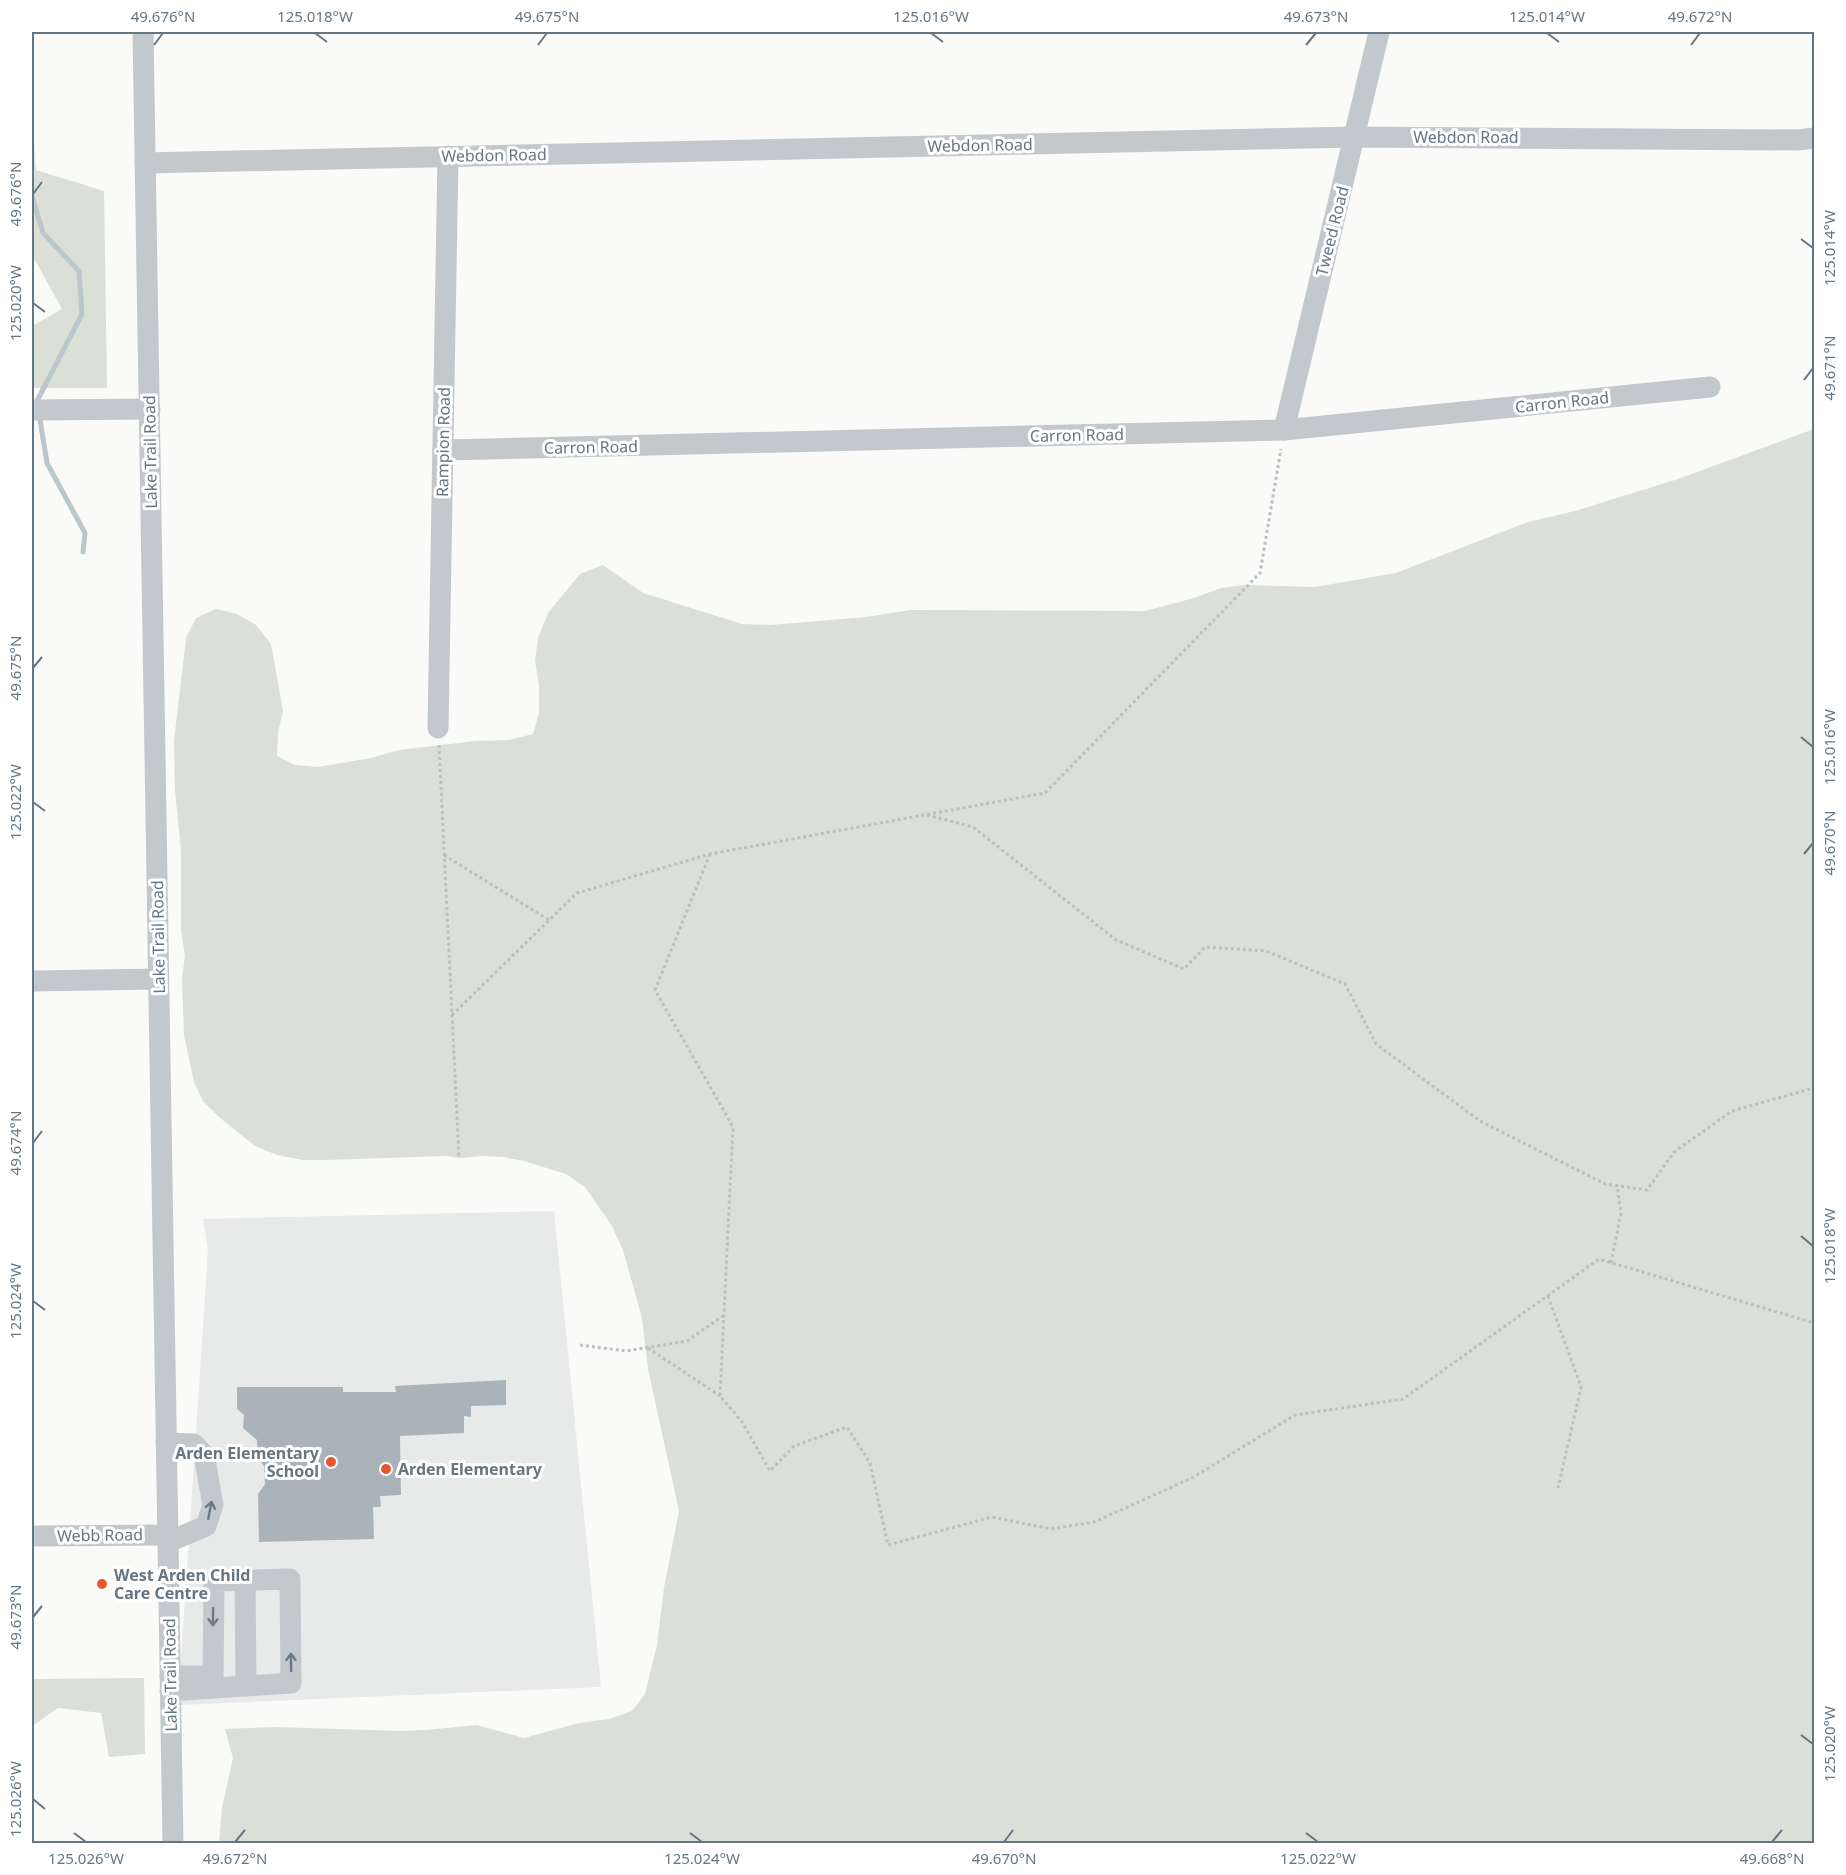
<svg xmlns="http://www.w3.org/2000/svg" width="1846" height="1875" font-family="'Noto Sans',sans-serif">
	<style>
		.built { fill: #e8e9e9 }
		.green { fill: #dadfd7 }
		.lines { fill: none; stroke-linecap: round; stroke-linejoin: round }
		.stream { stroke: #bbc7cb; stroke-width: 5 }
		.building { fill: #aab3b9 }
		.path { stroke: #bbbfc2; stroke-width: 3; stroke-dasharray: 3 3; stroke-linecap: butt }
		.minor { stroke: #c3c8cc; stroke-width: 21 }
		.oneway { stroke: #6a7a87 }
		.ticks { fill: none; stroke: #657683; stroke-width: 2 }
		.poi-dot { fill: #e4572e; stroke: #fff; stroke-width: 2 }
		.labels { text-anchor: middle; stroke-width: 6; stroke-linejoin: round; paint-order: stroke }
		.street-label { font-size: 16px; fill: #657683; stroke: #fff }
		.poi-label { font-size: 16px; font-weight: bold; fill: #657683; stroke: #fff; text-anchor: start }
		.neatline { fill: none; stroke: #657683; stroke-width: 2 }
		.ticks-label { font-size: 15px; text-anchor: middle; fill: #657683 }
	</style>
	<rect width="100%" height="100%" fill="#fafaf8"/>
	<path class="built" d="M554,1211L601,1687L178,1705L208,1251L203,1219Z"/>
	<g class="green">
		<path d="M32,116L36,170L104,191L107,388H32V326L62,309L35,260L32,259Z"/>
		<path d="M1814,429V1843H219L222,1808L233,1758L225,1729L275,1727L401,1731L426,1730L477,1725L524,1738L579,1723L609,1719L632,1711L645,1694L657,1645L664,1588L679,1511L648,1369L642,1318L623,1250L612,1226L585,1187L566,1174L524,1161L503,1157L482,1156L459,1158L446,1156L324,1160H303L277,1155L255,1146L219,1117L203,1101L194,1082L184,1035L182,979L185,956L181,931V851L175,791L174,741L186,638L196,618L216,609L237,614L256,625L271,644L283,711L278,732L277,756L295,765L318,767L371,758L399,750L476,741L509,740L533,734L539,713V685L535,661L538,638L548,613L580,574L603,565L643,593L742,624L771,625L866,617L911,610L1145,611L1194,598L1221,588L1243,585L1315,587L1396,573L1528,522L1575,511L1678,479Z"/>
		<path d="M144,1678L145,1754L109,1757L101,1713L58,1708L32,1726V1679Z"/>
	</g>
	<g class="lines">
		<g class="stream">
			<path d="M32,196L43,233L79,271L82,314L37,401V405"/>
			<path d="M39,414L47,463L85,533L83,552"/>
		</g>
	</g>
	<path class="building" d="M506,1380V1405L471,1406V1417L464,1416V1433L400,1436L401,1495L380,1496L381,1507H373L374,1539L259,1542L258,1494L265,1484L264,1466L258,1458L257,1440L243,1428L244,1415L237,1409V1387H343V1392H396L395,1386Z"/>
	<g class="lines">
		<g class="path">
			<path d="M439,745L459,1158"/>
			<path d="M927,815L973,827L1116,940L1184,969L1205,947L1266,951L1345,984L1376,1044L1480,1121L1605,1184L1647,1190L1674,1152L1732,1111L1814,1088"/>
			<path d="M710,854L655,990L733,1127L720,1396L742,1422L770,1471L794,1446L847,1427L870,1463L888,1545L992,1517L1051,1529L1094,1522L1192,1478L1295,1415L1403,1399L1599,1259L1814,1323"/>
			<path d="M444,855L549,920"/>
			<path d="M452,1015L577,893L710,854L1045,793L1260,573L1281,449"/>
			<path d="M1611,1263L1621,1213L1617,1185"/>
			<path d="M1548,1296L1581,1387L1558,1488"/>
			<path d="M580,1345L626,1351L687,1341L723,1316"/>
			<path d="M648,1348L720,1396"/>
		</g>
		<g class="minor">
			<path d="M143,32L173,1844"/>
			<path d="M145,163L1355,137L1798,140L1814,138"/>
			<path d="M32,410L150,409"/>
			<path d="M1284,430L1379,32"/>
			<path d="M443,450L1284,430L1710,387"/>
			<path d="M438,728L448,156"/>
			<path d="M32,981L159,979"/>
			<path d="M166,1443L194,1444L204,1455L213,1505L206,1526L168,1542"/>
			<path d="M32,1536L168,1535"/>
			<path d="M245,1580L246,1686"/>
			<path d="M170,1676H213L214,1581L290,1579L291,1683L170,1691"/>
		</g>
	</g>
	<defs><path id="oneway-shaft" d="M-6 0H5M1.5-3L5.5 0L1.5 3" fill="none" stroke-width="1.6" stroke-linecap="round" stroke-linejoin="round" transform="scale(1.5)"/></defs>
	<g class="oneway">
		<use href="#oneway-shaft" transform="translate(210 1510) rotate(-79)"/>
		<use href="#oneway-shaft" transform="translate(213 1617) rotate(91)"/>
		<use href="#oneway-shaft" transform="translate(291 1662) rotate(-91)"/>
	</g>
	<path class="ticks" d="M315,33L327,42M931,33L943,42M1547,33L1559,42M154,45L163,33M538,45L547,33M1306,45L1316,33M1691,45L1700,33M33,194L42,182M1801,239L1813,248M33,303L45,312M1804,380L1813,368M33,668L42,657M1801,737L1813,747M33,802L45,811M1804,854L1813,843M33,1143L42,1131M1801,1236L1813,1246M33,1301L45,1310M33,1617L42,1606M1801,1735L1813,1744M33,1799L45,1809M74,1833L86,1842M690,1833L702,1842M1306,1833L1318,1842M235,1842L245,1830M1004,1842L1013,1830M1772,1842L1782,1830"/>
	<g class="poi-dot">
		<circle cx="331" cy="1462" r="6"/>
		<circle cx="386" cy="1469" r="6"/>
		<circle cx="102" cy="1584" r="6"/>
	</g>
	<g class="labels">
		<g class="street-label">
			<text x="1466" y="143">Webdon Road</text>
			<text transform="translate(980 145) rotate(-1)" y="6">Webdon Road</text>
			<text transform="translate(494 155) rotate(-1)" y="6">Webdon Road</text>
			<text transform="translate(1332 231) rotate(-76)" y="6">Tweed Road</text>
			<text transform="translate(1562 402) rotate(-6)" y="6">Carron Road</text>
			<text transform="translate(1077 435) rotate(-1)" y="6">Carron Road</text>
			<text transform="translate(443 442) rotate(-89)" y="6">Rampion Road</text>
			<text transform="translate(591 447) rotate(-1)" y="6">Carron Road</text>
			<text transform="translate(150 452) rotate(-91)" y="6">Lake Trail Road</text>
			<text transform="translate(158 937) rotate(-91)" y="6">Lake Trail Road</text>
			<text transform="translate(100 1535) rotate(-1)" y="6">Webb Road</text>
			<text transform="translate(170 1675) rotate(-91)" y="6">Lake Trail Road</text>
		</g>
		<g class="poi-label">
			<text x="319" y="1459" text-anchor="end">Arden Elementary<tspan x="319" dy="18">School</tspan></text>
			<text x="398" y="1475">Arden Elementary</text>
			<text x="114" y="1581">West Arden Child<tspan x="114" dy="18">Care Centre</tspan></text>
		</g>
	</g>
	<rect width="1846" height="1875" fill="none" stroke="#ffffff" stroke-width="66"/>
	<rect x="33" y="33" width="1780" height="1809" class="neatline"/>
	<g class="ticks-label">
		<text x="163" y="22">49.676°N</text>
		<text x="315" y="22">125.018°W</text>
		<text x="547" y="22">49.675°N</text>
		<text x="931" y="22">125.016°W</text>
		<text x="1316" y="22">49.673°N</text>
		<text x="1547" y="22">125.014°W</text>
		<text x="1700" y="22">49.672°N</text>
		<text transform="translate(16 194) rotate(-90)" y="5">49.676°N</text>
		<text transform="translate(1830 248) rotate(-90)" y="5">125.014°W</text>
		<text transform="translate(16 303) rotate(-90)" y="5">125.020°W</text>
		<text transform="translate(1830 368) rotate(-90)" y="5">49.671°N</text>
		<text transform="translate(16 668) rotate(-90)" y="5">49.675°N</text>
		<text transform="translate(1830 747) rotate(-90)" y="5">125.016°W</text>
		<text transform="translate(16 802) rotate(-90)" y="5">125.022°W</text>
		<text transform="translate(1830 843) rotate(-90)" y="5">49.670°N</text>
		<text transform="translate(16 1143) rotate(-90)" y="5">49.674°N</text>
		<text transform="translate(1830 1246) rotate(-90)" y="5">125.018°W</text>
		<text transform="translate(16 1301) rotate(-90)" y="5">125.024°W</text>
		<text transform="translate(16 1617) rotate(-90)" y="5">49.673°N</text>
		<text transform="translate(1830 1744) rotate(-90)" y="5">125.020°W</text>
		<text transform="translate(16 1799) rotate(-90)" y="5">125.026°W</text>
		<text x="86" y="1864">125.026°W</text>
		<text x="235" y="1864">49.672°N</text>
		<text x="702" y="1864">125.024°W</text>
		<text x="1004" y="1864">49.670°N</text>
		<text x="1318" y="1864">125.022°W</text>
		<text x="1772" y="1864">49.668°N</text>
	</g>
</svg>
